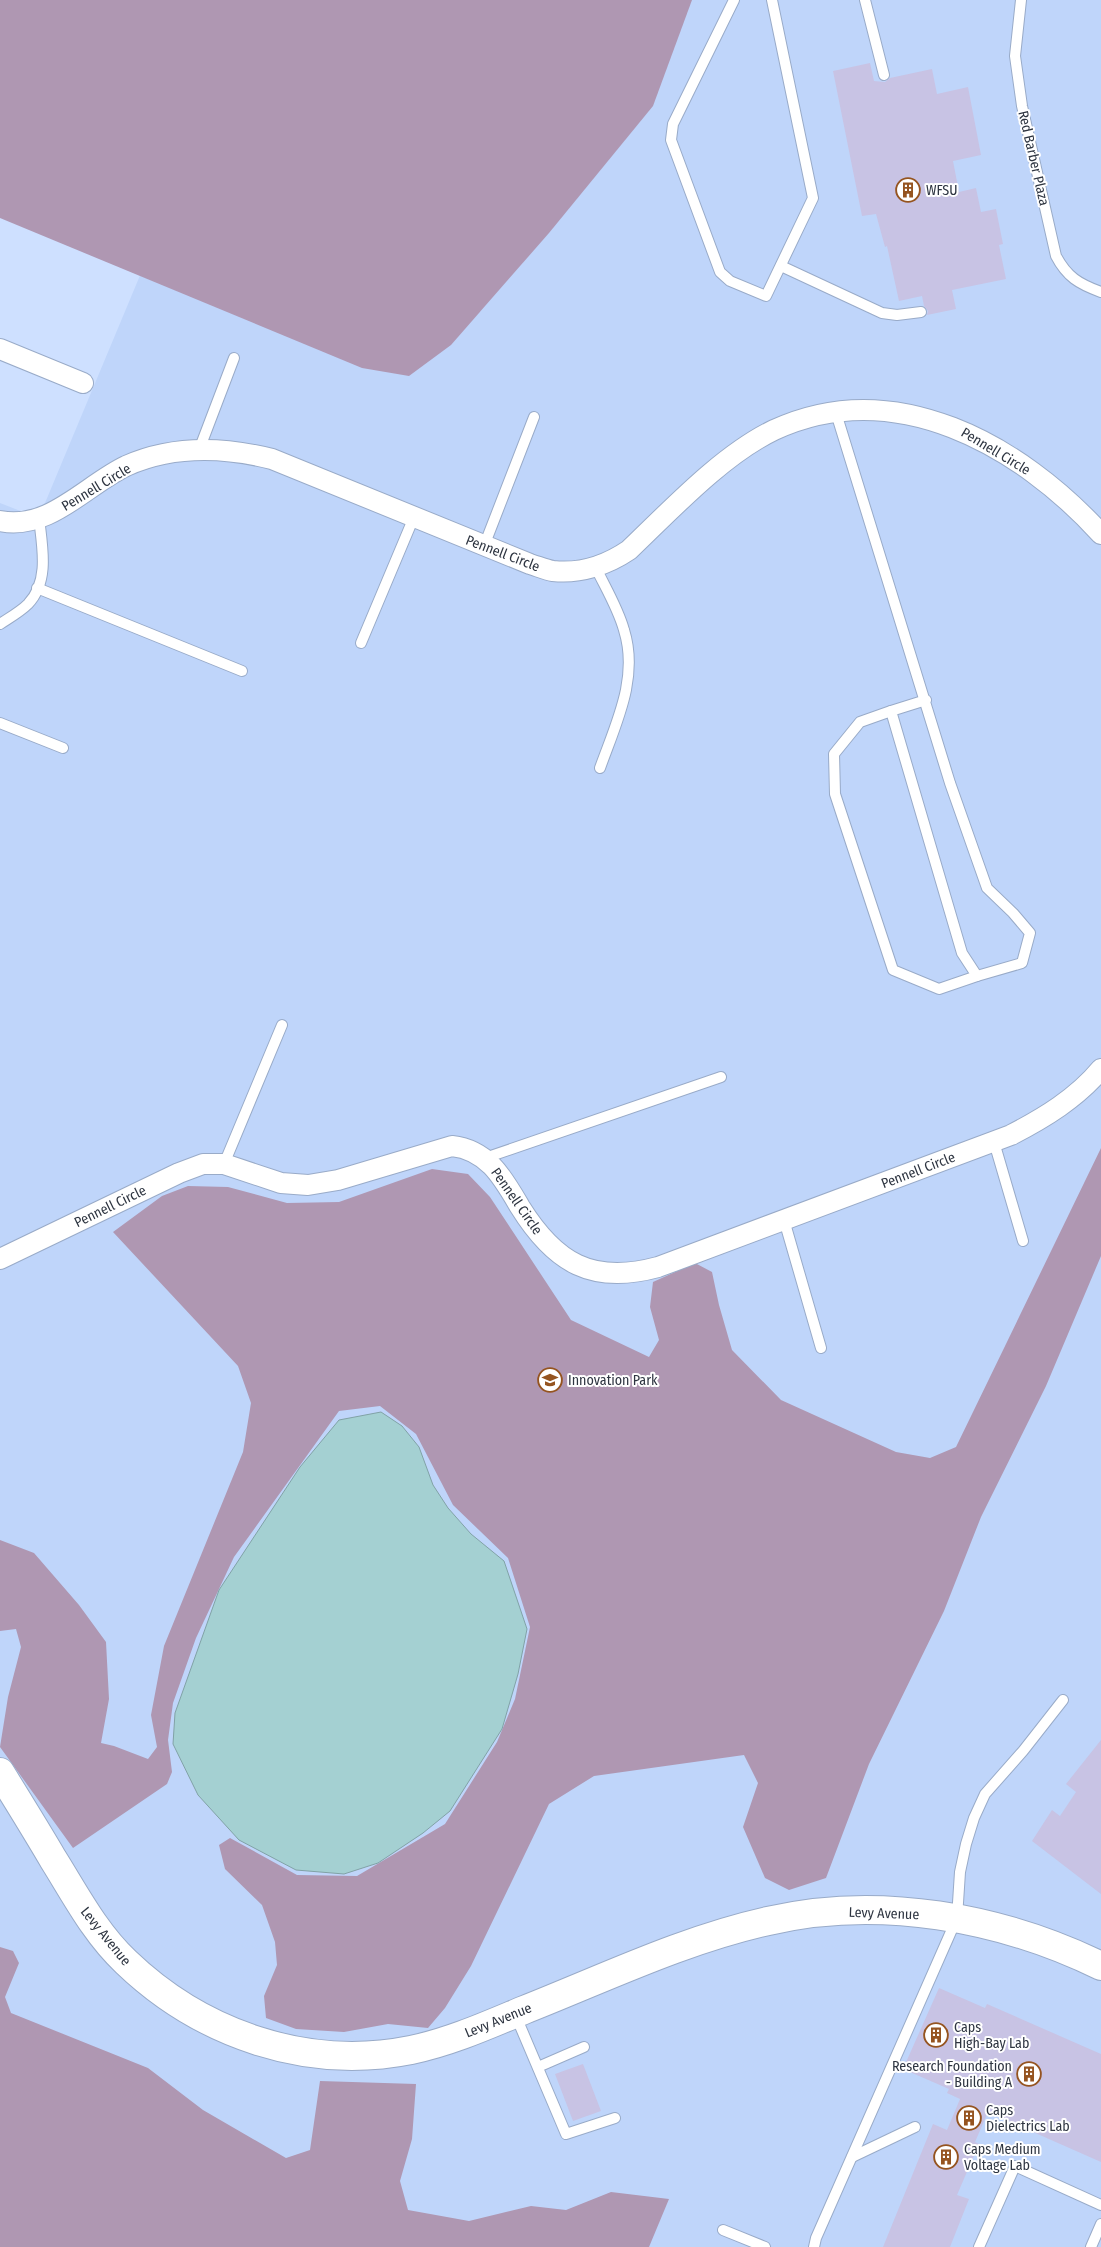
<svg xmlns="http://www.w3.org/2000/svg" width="1101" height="2247" font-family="'Fira Sans Condensed',sans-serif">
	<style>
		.built { fill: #bfd5fa }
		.forest { fill: #af97b2 }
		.water { fill: #a4d0d2; stroke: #81a2a6 }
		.building { fill: #c8c3e4 }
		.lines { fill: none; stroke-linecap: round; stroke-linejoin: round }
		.lane-casing { stroke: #99abc8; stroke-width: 12 }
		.street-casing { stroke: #99abc8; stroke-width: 22 }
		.secondary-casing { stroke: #99abc8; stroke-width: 30 }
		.lane { stroke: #fff; stroke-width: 10 }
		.street { stroke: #fff; stroke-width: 20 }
		.secondary { stroke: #fff; stroke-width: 28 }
		.labels { text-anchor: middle; stroke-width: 4; stroke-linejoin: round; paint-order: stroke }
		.street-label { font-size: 14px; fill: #2e3541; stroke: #fff }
		.poi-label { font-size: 14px; fill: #2e3541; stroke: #fff; text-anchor: start }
	</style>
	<rect width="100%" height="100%" fill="#cee0ff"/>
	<path class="built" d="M255,0H1101V2247H0V503L23,512L36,509L45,503Z"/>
	<g class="forest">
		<path d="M0,0H692L653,106L549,233L451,345L409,376L362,368L0,218Z"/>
		<path d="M1101,1148V1256L1046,1386L981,1517L944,1611L869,1764L826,1878L789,1890L765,1878L743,1827L758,1783L744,1755L594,1776L549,1804L471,1966L445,2008L428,2028L388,2024L344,2032L296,2029L266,2018L264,1996L277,1965L275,1942L262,1905L225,1869L219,1845L230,1838L297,1875L357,1876L445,1824L497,1742L515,1699L530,1627L508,1558L453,1505L416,1434L380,1406L339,1411L234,1557L196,1638L173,1703L168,1740L172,1772L167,1784L73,1848L0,1747L8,1697L21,1647L16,1629L0,1631V1540L34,1553L79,1605L106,1642L109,1699L101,1743L114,1746L148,1759L157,1747L151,1715L164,1646L243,1452L251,1403L238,1366L113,1232L162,1196L188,1186L228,1187L287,1203L339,1202L432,1169L468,1174L490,1197L571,1320L649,1357L659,1340L650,1307L653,1282L695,1263L712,1272L719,1305L732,1350L781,1400L896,1452L930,1458L956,1447Z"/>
		<path d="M0,1947L13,1951L19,1963L5,1997L11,2013L148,2068L203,2110L286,2158L310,2150L320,2081L416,2084L412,2139L400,2181L408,2210L469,2221L531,2206L566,2210L611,2192L669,2199L649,2247H0Z"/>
	</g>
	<path class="water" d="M381,1412L402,1426L419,1447L433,1485L448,1508L471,1534L504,1561L527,1629L518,1674L502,1729L450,1811L423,1833L378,1863L344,1874L296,1870L239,1840L198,1795L173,1744L175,1713L219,1590L300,1467L339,1420Z"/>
	<g class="building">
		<path d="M870,63L874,81L885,82L890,78L932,69L937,94L968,87L981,155L953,161L959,192L976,188L981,212L996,209L1003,244L999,245L1006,279L952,290L956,309L927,315L928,311L924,306L922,296L899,301L887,246L885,247L876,214L862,216L833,71Z"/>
		<path d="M1101,1740V1894L1032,1841L1052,1810L1060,1816L1076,1792L1066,1784Z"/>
		<path d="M939,1988L985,2008L987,2004L1101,2054V2162L988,2112L975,2142L979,2144L957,2195L969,2199L950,2247H883L933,2124L947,2130L960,2099L947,2093L949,2089L903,2069Z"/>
		<path d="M583,2064L601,2111L573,2121L555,2074Z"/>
	</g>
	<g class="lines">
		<g class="lane-casing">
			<g id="lane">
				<path d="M734,0L673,124L671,140L720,272L730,281L766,296L813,198L772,0"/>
				<path d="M865,0L884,75"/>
				<path d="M1021,0L1015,56L1022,106L1056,256C1067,277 1079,284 1101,292"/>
				<path d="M781,266L882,313L897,315L921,312"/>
				<path d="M836,413L950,783L987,888L1013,913L1030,933L1022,963L977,976L962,953L891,711L926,700"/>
				<path d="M199,450L234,358"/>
				<path d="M484,546L534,417"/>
				<path d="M595,566C605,587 618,608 624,630C639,678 616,723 600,768"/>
				<path d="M37,588L242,671"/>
				<path d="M0,624C9,618 20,612 28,604C50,581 42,546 39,518"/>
				<path d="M361,643L414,517"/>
				<path d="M891,711L860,722L834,754L835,794L893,970L939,989L977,976"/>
				<path d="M0,723L63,748"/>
				<path d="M994,1142L1023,1241"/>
				<path d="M485,1158L721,1077"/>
				<path d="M224,1164L282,1025"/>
				<path d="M784,1220L821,1348"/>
				<path d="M515,2014L566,2134L615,2118"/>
				<path d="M538,2067L584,2047"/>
				<path d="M852,2157L915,2127"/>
				<path d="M723,2230L765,2247"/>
				<path d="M814,2247L816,2238L957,1918L960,1872L966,1844L974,1818L985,1794L1023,1751L1063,1700"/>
				<path d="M979,2247L1015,2166L1101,2205"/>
				<path d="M1091,2247L1101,2224"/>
			</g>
		</g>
		<g class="street-casing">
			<g id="street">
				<path d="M0,349L83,383"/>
				<path d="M0,521C49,531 86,485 126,466C173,445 224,447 272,459L530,564C537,566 546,570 553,571C580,574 607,565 629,550C671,510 722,455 774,430C895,374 1020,445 1101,534"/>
				<path d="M0,1259L179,1173L203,1164H224L281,1183L308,1185L338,1180L452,1146C488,1150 503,1178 520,1207C555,1263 592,1285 658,1267L1011,1135C1044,1118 1077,1098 1101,1069"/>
			</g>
		</g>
		<g class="secondary-casing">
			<path id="secondary" d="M0,1772C18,1801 36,1830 53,1859C75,1894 95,1933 126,1962C201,2034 307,2071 411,2050C450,2042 488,2025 524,2010C605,1978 683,1940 768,1921C878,1895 1001,1917 1101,1966"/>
		</g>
		<use href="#lane" class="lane"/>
		<use href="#street" class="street"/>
		<use href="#secondary" class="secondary"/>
	</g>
	<defs>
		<g id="building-ring" transform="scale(1.25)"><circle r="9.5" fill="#fff" stroke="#955420" stroke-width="1.5"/><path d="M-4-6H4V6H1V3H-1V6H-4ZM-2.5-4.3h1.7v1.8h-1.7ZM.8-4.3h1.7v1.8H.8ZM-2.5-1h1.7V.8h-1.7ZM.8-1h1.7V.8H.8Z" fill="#955420"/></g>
		<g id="university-ring" transform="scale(1.25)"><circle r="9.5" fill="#fff" stroke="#955420" stroke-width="1.5"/><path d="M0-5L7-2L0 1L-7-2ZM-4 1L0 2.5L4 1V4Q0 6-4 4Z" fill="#955420"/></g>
	</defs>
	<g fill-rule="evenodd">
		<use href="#building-ring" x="908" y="190"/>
		<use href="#university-ring" x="550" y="1380"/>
		<use href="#building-ring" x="936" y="2035"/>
		<use href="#building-ring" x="1029" y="2074"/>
		<use href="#building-ring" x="969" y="2118"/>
		<use href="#building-ring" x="946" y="2157"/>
	</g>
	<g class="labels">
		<g class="street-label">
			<text transform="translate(1034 158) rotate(77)" y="5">Red Barber Plaza</text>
			<text transform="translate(996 451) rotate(31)" y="5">Pennell Circle</text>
			<text transform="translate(96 487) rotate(-31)" y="5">Pennell Circle</text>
			<text transform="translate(503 553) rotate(21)" y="5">Pennell Circle</text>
			<text transform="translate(918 1170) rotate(-21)" y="5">Pennell Circle</text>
			<text transform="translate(517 1201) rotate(55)" y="5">Pennell Circle</text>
			<text transform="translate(110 1206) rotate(-26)" y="5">Pennell Circle</text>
			<text transform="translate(884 1913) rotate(2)" y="5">Levy Avenue</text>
			<text transform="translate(106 1936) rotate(51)" y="5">Levy Avenue</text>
			<text transform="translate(498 2020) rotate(-22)" y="5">Levy Avenue</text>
		</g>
		<g class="poi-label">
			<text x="926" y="195">WFSU</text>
			<text x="568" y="1385">Innovation Park</text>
			<text x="954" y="2032">Caps<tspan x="954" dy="16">High-Bay Lab</tspan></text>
			<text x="1012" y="2071" text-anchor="end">Research Foundation<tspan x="1012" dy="16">- Building A</tspan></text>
			<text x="986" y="2115">Caps<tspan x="986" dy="16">Dielectrics Lab</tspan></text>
			<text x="964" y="2154">Caps Medium<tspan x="964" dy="16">Voltage Lab</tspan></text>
		</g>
	</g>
</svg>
